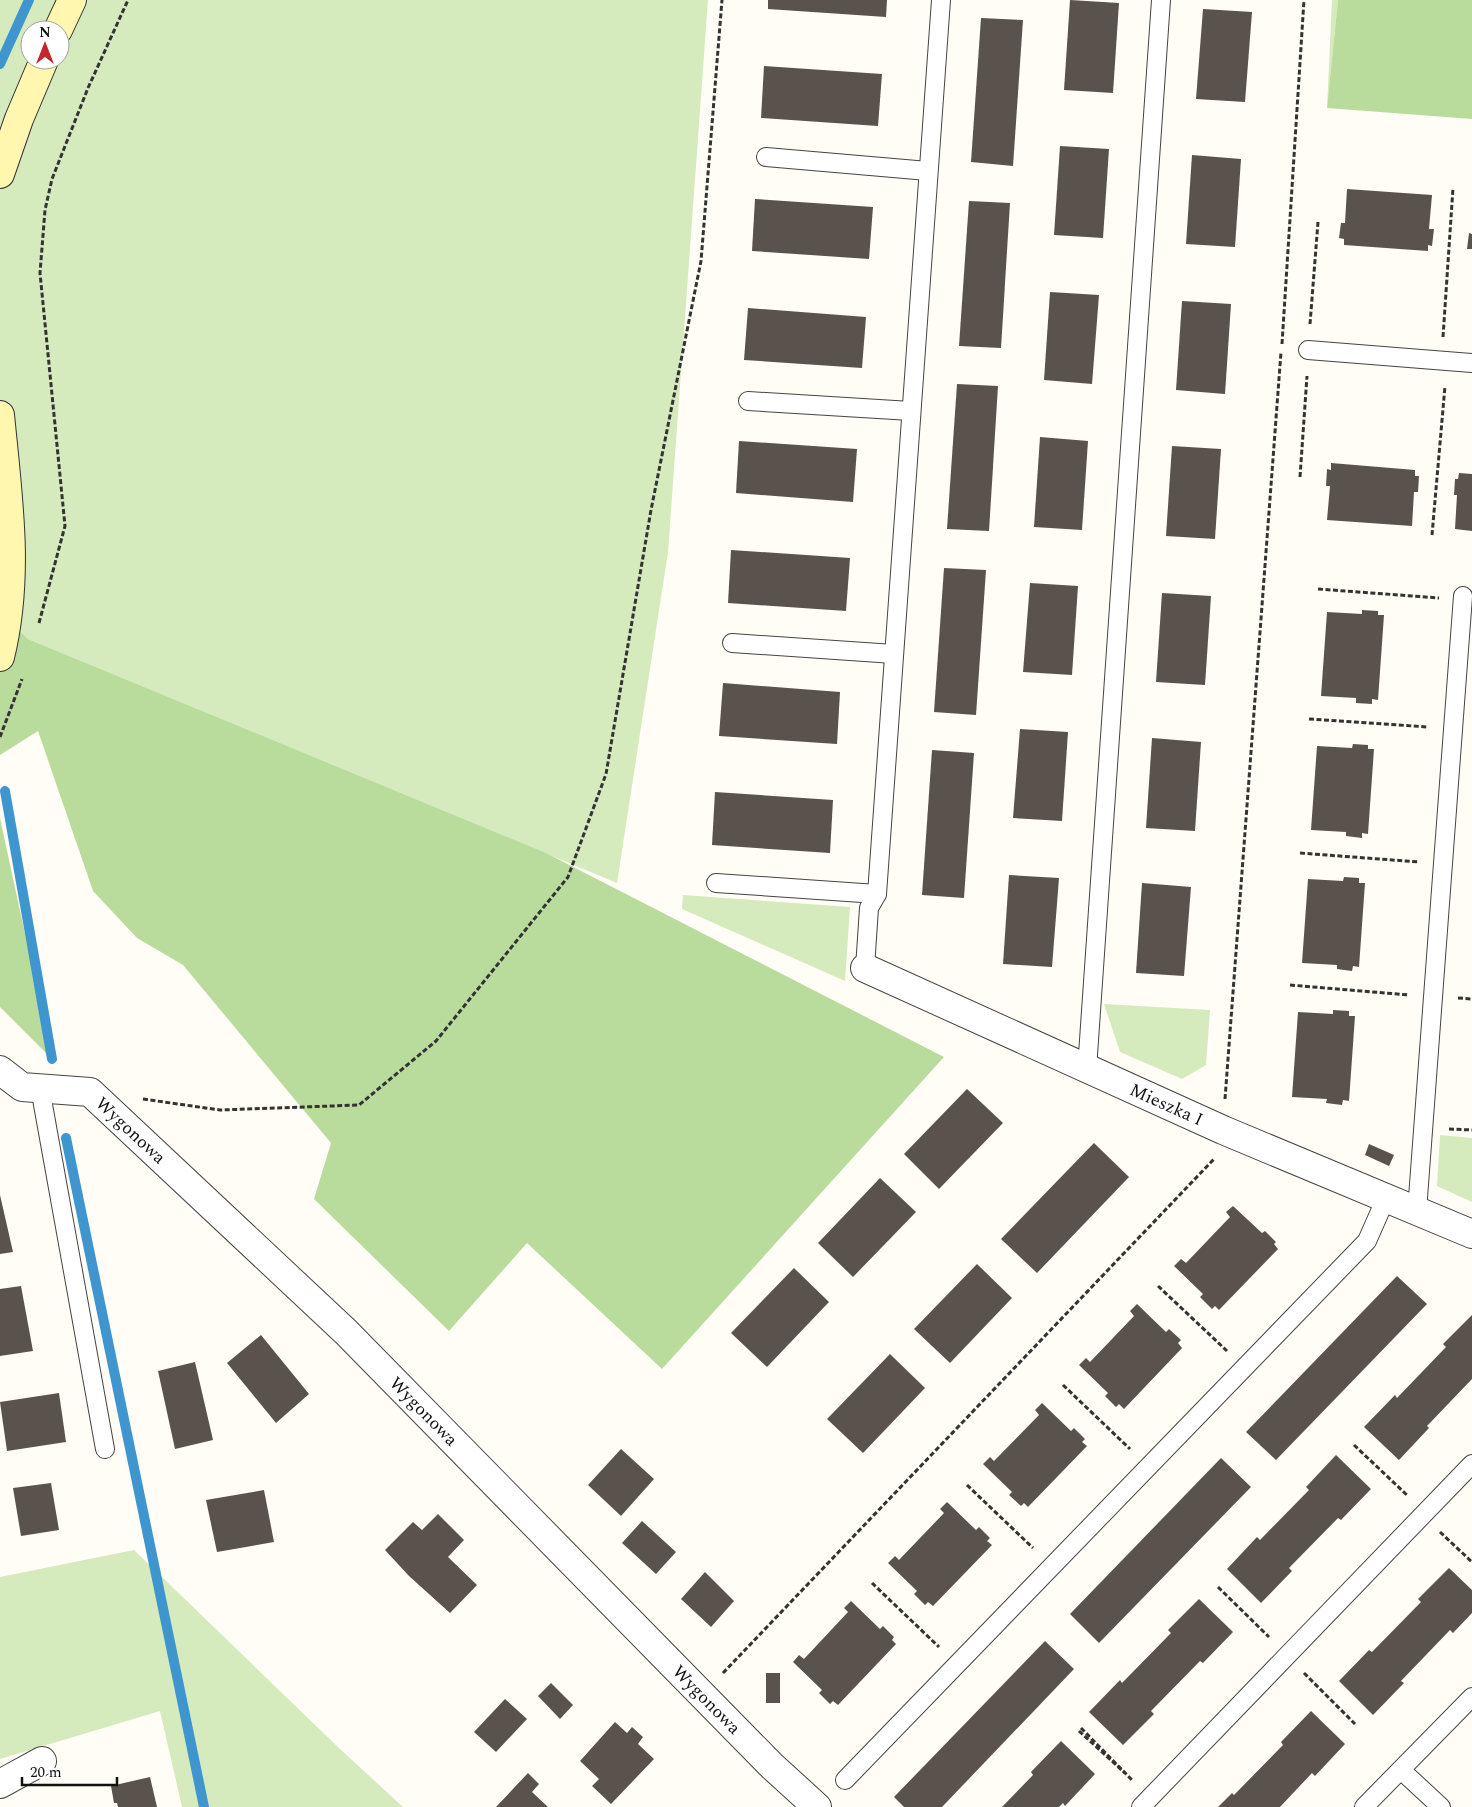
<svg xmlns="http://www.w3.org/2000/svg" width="1472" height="1807" font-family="Spectral,serif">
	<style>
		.green { fill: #d5ebbd; fill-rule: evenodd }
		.forest { fill: #b9dc9c }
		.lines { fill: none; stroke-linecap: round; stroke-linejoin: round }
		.stream { stroke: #3f96cf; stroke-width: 10 }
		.building { fill: #5a524d }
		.lane-casing { stroke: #444; stroke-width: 20 }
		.street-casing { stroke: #444; stroke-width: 30 }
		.secondary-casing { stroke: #333; stroke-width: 30 }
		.path { stroke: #333; stroke-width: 3; stroke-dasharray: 5 2.5; stroke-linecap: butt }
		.lane { stroke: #fff; stroke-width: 18 }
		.street { stroke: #fff; stroke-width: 28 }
		.secondary { stroke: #fff6b0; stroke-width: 28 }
		.labels { text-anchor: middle; stroke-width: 5; stroke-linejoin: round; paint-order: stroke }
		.street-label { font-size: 18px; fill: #111; stroke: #fff }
	</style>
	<rect width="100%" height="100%" fill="#fffdf5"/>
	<g class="green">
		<path d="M0,0H708L668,552L617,883L28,639L0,611ZM30,30H60V60H30Z"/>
		<path d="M1332,0H1338L1327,108Z"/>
		<path d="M683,895L850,907L845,981L682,909Z"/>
		<path d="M1104,1004L1210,1010L1206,1065L1182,1079L1120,1052Z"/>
		<path d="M1440,1135L1472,1138V1202L1437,1186Z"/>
		<path d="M134,1550L340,1749L403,1807H182L160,1711L0,1759V1577Z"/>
	</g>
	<g class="forest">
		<path d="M1338,0H1472V119L1327,108Z"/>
		<path d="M0,611L28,639L546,853L944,1057L662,1369L527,1243L449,1331L314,1199L331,1143L183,965L137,938L93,891L38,731L0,755Z"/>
		<path d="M0,818L52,1059L0,1007Z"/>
	</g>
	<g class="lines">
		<g class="stream">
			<path d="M0,64L29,0"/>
			<path d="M5,791L52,1059"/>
			<path d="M66,1138L204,1807"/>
		</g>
	</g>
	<g class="building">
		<path d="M768,0H887L886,17L768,9Z"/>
		<path d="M1070,0L1119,3L1113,93L1064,90Z"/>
		<path d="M1203,9L1252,12L1245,102L1196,99Z"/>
		<path d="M981,18L1023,20L1013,166L971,162Z"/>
		<path d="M764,66L882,74L878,126L761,118Z"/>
		<path d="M1060,146L1109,149L1103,238L1054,235Z"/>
		<path d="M1192,155L1241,159L1235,247L1186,244Z"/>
		<path d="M1347,189L1432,195L1429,229H1434L1432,246L1428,245V251L1344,245V239L1339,238L1341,223H1345Z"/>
		<path d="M755,199L873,207L869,259L752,251Z"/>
		<path d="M969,201L1010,203L1001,348L959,346Z"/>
		<path d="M1469,233L1472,234V249H1467Z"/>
		<path d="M1050,292L1099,295L1092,384L1044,380Z"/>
		<path d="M1182,301L1231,304L1225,394L1176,390Z"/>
		<path d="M748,308L866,317L862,368L744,360Z"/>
		<path d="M957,384L998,386L989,531L947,529Z"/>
		<path d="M1040,437L1088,441L1082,530L1034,527Z"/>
		<path d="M739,441L857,449L853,502L736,493Z"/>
		<path d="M1172,446L1221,449L1215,539L1166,536Z"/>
		<path d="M1331,463L1415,470V476H1419L1418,492H1414L1412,526L1327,520L1330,486H1326L1327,469L1331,470Z"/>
		<path d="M1459,473L1472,474V531L1455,529L1457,495H1454L1455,479H1458Z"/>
		<path d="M731,550L850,558L846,611L728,603Z"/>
		<path d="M944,568L986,570L976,715L934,712Z"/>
		<path d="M1030,583L1078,586L1072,675L1023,672Z"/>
		<path d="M1162,593L1211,596L1205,685L1156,682Z"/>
		<path d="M1362,610L1378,611V615H1384L1378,700L1372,699V704L1356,703V698L1321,696L1327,612L1362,614Z"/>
		<path d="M723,683L840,692L837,744L719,736Z"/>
		<path d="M1020,729L1068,732L1062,821L1013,818Z"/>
		<path d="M1152,738L1201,742L1195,831L1146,828Z"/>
		<path d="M1353,744L1368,745V749H1374L1368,834L1362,833V838L1346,836V832L1311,830L1317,746L1352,748Z"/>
		<path d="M932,750L974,753L964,898L922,895Z"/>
		<path d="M715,792L833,800L830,853L712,845Z"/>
		<path d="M1009,875L1059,878L1052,967L1003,964Z"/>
		<path d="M1344,877L1359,878V883H1365L1359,967L1353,966L1352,971L1337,969V965L1302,963L1308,879L1343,881Z"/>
		<path d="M1142,883L1191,887L1184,976L1136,973Z"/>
		<path d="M1333,1010L1349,1011V1016H1355L1349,1101L1343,1100L1342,1105L1326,1103L1327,1099L1292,1097L1298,1012L1333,1014Z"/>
		<path d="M967,1089L1003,1123L939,1189L904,1154Z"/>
		<path d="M1094,1143L1129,1177L1037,1273L1001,1239Z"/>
		<path d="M1369,1144L1394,1155L1389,1166L1365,1155Z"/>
		<path d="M880,1178L916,1212L853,1277L818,1243Z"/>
		<path d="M0,1195L13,1252L0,1254Z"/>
		<path d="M1233,1206L1262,1233L1265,1231L1276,1242L1274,1244L1278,1249L1219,1310L1215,1306L1212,1309L1200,1297L1203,1294L1174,1266L1181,1259L1186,1263L1230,1217L1226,1212Z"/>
		<path d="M977,1264L1012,1298L950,1363L914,1329Z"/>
		<path d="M794,1268L829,1302L767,1367L731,1333Z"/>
		<path d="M1397,1276L1427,1304L1276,1460L1246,1432Z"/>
		<path d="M21,1286L33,1351L0,1356V1289Z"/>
		<path d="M1137,1304L1166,1332L1169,1329L1181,1340L1178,1343L1182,1348L1124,1409L1119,1404L1116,1407L1105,1396L1108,1393L1079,1365L1086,1358L1090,1362L1134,1316L1130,1311Z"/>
		<path d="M1472,1315V1379L1427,1426L1429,1428L1399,1460L1364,1427L1395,1395L1397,1398L1446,1347L1443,1344Z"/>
		<path d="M261,1335L309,1394L276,1423L227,1363Z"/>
		<path d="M890,1354L925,1388L863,1453L827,1419Z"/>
		<path d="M195,1362L213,1440L175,1449L158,1371Z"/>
		<path d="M59,1393L66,1442L7,1451L0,1402Z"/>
		<path d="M1042,1403L1071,1431L1074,1428L1085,1439L1082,1442L1087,1446L1028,1507L1024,1503L1021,1506L1009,1495L1012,1492L983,1464L990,1457L994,1461L1039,1415L1035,1410Z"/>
		<path d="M621,1449L654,1479L621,1516L588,1485Z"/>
		<path d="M1336,1455L1371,1489L1341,1520L1338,1518L1289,1568L1292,1571L1261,1603L1227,1569L1257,1537L1260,1540L1309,1490L1306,1487Z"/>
		<path d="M1221,1458L1251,1487L1099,1643L1070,1614Z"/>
		<path d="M51,1483L59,1530L21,1536L13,1488Z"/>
		<path d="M264,1490L274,1542L217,1552L206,1500Z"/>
		<path d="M947,1502L976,1530L979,1527L990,1538L987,1541L992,1545L933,1606L928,1602L925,1605L914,1594L917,1591L888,1563L895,1556L899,1560L944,1513L940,1509Z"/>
		<path d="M438,1514L464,1540L448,1557L477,1585L450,1613L409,1576L385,1550L413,1522L422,1530Z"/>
		<path d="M642,1521L676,1552L656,1574L622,1543Z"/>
		<path d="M1449,1568L1472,1590V1613L1453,1633L1450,1630L1401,1681L1404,1683L1373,1715L1339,1681L1369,1650L1372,1652L1421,1602L1418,1599Z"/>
		<path d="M705,1572L734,1601L711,1627L681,1599Z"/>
		<path d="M1199,1599L1233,1632L1203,1663L1200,1661L1151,1711L1154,1714L1123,1745L1089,1712L1120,1680L1122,1683L1171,1633L1168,1630Z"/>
		<path d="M851,1601L880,1629L883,1626L894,1637L892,1640L896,1644L838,1705L833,1701L830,1704L819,1693L822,1690L793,1662L799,1655L804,1659L848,1612L844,1608Z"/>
		<path d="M1045,1641L1074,1669L942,1807H904L894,1797Z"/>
		<rect x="766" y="1673" width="14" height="30"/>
		<path d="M551,1683L573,1705L560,1719L538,1696Z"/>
		<path d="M505,1699L527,1719L496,1752L474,1732Z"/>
		<path d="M1311,1711L1345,1744L1315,1776L1312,1773L1280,1807H1218L1232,1793L1234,1795L1283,1745L1281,1742Z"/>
		<path d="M615,1722L627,1733L632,1727L643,1737L638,1744L654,1759L611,1804L592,1786L599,1779L580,1761Z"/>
		<path d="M1061,1741L1095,1774L1065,1806L1063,1803L1059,1807H1002L1033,1775L1031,1772Z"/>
		<path d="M528,1773L539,1784L532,1792L548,1807H496Z"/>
		<path d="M150,1777L157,1807H118L117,1803H114L111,1786Z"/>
	</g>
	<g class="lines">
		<g class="lane-casing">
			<g id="lane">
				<path d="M766,157L928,171"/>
				<path d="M1308,350L1472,363"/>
				<path d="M748,401L911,411"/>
				<path d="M732,643L894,654"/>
				<path d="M716,883L877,894"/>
				<path d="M865,968L869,908L877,894L941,0"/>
				<path d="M1087,1069L1161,0"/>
				<path d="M40,1088L105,1449"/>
				<path d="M1417,1211L1463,596"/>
				<path d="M1401,1770L1441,1807"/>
				<path d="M845,1780L1367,1241L1386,1198"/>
				<path d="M1141,1807L1472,1464"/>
				<path d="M1364,1807L1472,1697"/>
			</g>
		</g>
		<g class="street-casing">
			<g id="street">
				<path id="s1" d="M865,968L1223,1130L1472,1234"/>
				<path id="s2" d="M0,1070L22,1087L90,1092L346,1332L771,1765L817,1807"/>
				<path d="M0,1784L42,1761"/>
			</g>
		</g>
		<g class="secondary-casing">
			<g id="secondary">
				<path d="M58,30L72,0"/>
				<path d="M0,174L19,119L44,60"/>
				<path d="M0,415C8,497 20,576 0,657"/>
			</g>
		</g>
		<g class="path">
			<path d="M1310,324L1318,222"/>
			<path d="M1443,337L1453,188"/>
			<path d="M1282,344L1304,0"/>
			<path d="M1300,477L1307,376"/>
			<path d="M1432,535L1445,386"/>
			<path d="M1318,589L1439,598"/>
			<path d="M39,623L65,526L40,273L45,210L52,179L88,88L128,0"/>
			<path d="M1309,719L1428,727"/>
			<path d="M0,737L22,679"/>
			<path d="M1300,853L1419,862"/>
			<path d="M1290,985L1409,995"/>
			<path d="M1458,998L1472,999"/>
			<path d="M143,1099L220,1110L359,1105L436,1041L568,877L606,774L651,510L701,261L722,0"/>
			<path d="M1225,1099L1281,352"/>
			<path d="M1449,1129L1472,1130"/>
			<path d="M1158,1286L1227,1351"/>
			<path d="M1063,1385L1130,1449"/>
			<path d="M1354,1445L1408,1496"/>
			<path d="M967,1485L1033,1548"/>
			<path d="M1440,1532L1472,1562"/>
			<path d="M872,1583L939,1647"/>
			<path d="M1218,1587L1269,1637"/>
			<path d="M723,1673L1214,1159"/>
			<path d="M1304,1673L1355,1724"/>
			<path d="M1081,1728L1132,1780"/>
			<path d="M1079,1731L1125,1773"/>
		</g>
		<use href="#lane" class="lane"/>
		<use href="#street" class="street"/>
		<use href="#secondary" class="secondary"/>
	</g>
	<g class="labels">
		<g class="street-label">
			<text dy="6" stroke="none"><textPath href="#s1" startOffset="331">Mieszka I</textPath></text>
			<text dy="6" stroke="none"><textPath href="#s2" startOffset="152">Wygonowa</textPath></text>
			<text dy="6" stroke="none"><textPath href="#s2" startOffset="558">Wygonowa</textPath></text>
			<text dy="6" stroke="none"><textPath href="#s2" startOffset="962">Wygonowa</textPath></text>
		</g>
	</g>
	<g transform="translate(45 45)"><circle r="24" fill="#ffffff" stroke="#a0a0a0"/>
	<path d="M0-4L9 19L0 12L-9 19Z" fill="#c4262e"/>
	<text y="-8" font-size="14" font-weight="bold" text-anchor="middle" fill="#111111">N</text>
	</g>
	<path d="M22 1777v8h95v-8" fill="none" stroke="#111111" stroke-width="2.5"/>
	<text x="30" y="1777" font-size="15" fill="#111111" stroke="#ffffff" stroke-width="4" paint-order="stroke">20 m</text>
</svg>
